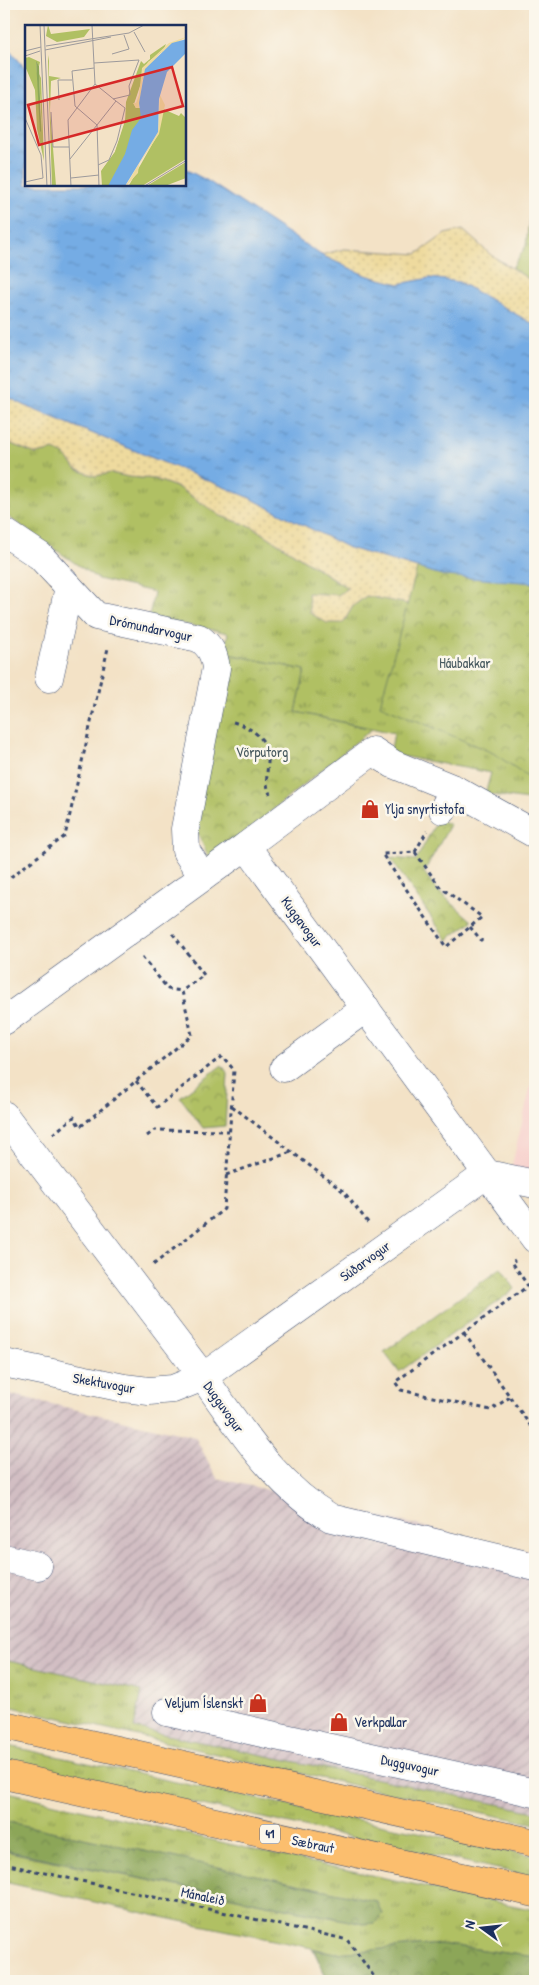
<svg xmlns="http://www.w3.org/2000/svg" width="539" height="1985" font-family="'Patrick Hand',sans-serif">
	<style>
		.built { fill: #f7d0cc }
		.industrial { fill: url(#industrial-furrows) }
		.grass { fill: url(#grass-tufts); stroke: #667860 }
		.forest { fill: url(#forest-crowns); stroke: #546a5c }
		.sand { fill: url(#sand-dots); stroke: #84847e }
		.park { fill: url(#park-crowns); stroke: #667860 }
		.water { fill: url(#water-ripples); stroke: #486ea1 }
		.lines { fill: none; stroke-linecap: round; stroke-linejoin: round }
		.minor-casing { stroke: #3b4a6e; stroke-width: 29 }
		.highway-casing { stroke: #3b4a6e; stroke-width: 29 }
		.path { stroke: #3b4a6e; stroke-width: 3; stroke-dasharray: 4 4; stroke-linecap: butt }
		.minor { stroke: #fff; stroke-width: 28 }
		.highway { stroke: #fbbe6e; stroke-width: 28 }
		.labels { text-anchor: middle; stroke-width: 5; stroke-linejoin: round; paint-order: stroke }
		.shield { fill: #fbf7ec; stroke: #5e6b89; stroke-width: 1 }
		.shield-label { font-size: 12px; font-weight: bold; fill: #1b2f5e }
		.street-label { font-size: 14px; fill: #1b2f5e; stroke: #fbf7ec }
		.park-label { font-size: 14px; fill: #485a60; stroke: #fbf7ec }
		.poi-label { font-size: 14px; fill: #1b2f5e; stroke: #fbf7ec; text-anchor: start }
		.inset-road { fill: none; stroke: #9d9a9c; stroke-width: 1 }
		.view { fill: #d62828; fill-opacity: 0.15; stroke: #d62828; stroke-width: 2.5 }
		.inset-edge { fill: none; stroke: #1b2f5e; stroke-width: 2.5 }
	</style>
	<defs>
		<pattern id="industrial-furrows" width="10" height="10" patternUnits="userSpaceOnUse" patternTransform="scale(1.25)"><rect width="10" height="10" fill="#d2bec3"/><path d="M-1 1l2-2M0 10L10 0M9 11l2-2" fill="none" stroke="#aa9ba2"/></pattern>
		<pattern id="grass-tufts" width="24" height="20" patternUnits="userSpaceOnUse" patternTransform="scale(1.25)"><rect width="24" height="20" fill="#b0c063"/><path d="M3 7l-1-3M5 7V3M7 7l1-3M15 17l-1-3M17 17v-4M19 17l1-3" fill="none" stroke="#8e9c55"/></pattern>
		<pattern id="forest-crowns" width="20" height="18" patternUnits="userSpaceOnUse" patternTransform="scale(1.25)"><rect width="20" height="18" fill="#8ca659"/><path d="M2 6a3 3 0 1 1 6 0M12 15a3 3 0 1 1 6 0" fill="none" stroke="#72884d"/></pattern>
		<pattern id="sand-dots" width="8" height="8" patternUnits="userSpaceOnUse" patternTransform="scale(1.25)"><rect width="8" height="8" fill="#eeda9e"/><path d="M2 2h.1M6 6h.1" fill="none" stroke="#ccbb8a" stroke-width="1.8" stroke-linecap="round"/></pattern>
		<pattern id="park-crowns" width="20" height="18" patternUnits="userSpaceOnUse" patternTransform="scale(1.25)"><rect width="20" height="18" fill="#b0c063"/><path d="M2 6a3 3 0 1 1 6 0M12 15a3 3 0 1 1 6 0" fill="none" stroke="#8e9c55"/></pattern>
		<pattern id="water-ripples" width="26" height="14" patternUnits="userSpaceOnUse" patternTransform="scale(1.25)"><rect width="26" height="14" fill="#75ace4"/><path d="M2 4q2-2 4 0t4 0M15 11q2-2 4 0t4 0" fill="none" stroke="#5f8cbc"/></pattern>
	</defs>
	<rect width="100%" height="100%" fill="#fbf7ec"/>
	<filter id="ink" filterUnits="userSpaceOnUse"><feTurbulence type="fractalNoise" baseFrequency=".02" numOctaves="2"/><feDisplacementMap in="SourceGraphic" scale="10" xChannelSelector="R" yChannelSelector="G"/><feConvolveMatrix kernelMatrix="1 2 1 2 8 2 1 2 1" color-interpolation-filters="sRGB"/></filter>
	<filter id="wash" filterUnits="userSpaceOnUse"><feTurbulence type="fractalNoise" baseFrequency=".0096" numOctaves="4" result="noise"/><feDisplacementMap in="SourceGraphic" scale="20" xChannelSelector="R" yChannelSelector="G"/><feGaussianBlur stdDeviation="1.12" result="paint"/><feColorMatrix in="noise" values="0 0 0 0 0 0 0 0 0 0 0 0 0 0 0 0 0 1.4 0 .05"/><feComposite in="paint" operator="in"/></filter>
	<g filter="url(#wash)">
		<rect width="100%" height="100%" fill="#f3e2c6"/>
		<path class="built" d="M535,1068V1175L511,1169Z"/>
		<path class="industrial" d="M4,1393L195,1437L217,1478L535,1553V1812L134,1728L142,1691L4,1660Z"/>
		<g class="grass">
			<path d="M535,213V283L512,268L526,246L529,220Z"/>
			<path d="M4,441L36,454L54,450L65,455L76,469L95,476L111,473L129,477L155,479L179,488L221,516L253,527L349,589L338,595L343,623L353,606L366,596L430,608L535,607V801L485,794L491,773L390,754L394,733L296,712L305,670L224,653L228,633L149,617L154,592L98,579L4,514Z"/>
			<path d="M4,1660L142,1691L134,1728L535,1812V1824L325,1779L4,1705Z"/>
			<path d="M4,1745L185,1784L535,1856V1877L4,1762Z"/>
			<path d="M4,1791L263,1852L535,1910V1957L440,1944L336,1953L171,1919L4,1882V1851L364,1924L383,1914L376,1901L4,1821Z"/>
		</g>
		<g class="forest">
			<path d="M4,1821L376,1901L383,1914L375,1923L364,1924L4,1850Z"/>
			<path d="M440,1944L535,1957V1981H328L313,1949L336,1953Z"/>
		</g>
		<g class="sand">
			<path d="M463,230L491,255L535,283V325L459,282L430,278L399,284L365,275L321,255L344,249L417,254L445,234Z"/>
			<path d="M4,395L30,408L246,496L349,548L445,576L430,608L366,596L353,606L343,623H327L310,613L308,593L338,595L348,588L253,527L221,516L179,488L155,479L129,477L111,473L95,476L76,469L65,455L54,450L36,454L4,441Z"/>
		</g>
		<g class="park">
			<path d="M535,437V781L493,753L380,705L424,543Z"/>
			<path d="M228,654L305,670L296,712L372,729L210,861L198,834L197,819Z"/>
			<path d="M438,819L450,825L424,872L436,889L472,921L447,940L390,858L416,860Z"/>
			<path d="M222,1065L228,1074L225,1126L203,1128L180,1097Z"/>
			<path d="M501,1268L515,1289L399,1372L384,1352Z"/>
		</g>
		<path class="water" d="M4,43L26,69V185H185V169L208,181L321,255L365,275L399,284L430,278L459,282L535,325V583L445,576L349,548L246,496L30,408L4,395Z"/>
	</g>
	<g filter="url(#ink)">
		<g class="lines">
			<g class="minor-casing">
				<g id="minor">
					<path d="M4,532L40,556L96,616L199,638C211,647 214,654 216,668L185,829L186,851L203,877"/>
					<path d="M49,678L69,587"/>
					<path d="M443,810L454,789"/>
					<path d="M246,846L373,751L393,764L454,789L535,834"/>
					<path d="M4,1021L246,846L535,1239"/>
					<path d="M284,1068L366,1008"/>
					<path d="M4,1115C67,1198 131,1282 194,1365C235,1419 270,1483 331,1518L535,1567"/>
					<path d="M4,1363L124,1388L149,1391L173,1389L203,1377L487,1174L535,1184"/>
					<path d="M4,1558L38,1566"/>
					<path d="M167,1712L535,1793"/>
				</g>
			</g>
			<g class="highway-casing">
				<g id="highway">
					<path d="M4,1725L535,1843"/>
					<path d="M4,1775L535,1893"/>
				</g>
			</g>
			<g class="path">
				<path d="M233,722C253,728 270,740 268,763C267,774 265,783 270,794"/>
				<path d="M415,852L440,887L482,917L446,947L382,854Z"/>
				<path d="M415,852L427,831"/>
				<path d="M4,882L65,836L108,648"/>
				<path d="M470,927L482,941"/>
				<path d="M142,957L168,989L182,991"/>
				<path d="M136,1081L157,1107L222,1056L234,1070L224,1209L153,1265"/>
				<path d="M232,1106L344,1192L370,1225"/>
				<path d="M53,1134L74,1117L80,1127L192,1035L182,991L204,975L173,934"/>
				<path d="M147,1136L155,1130L229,1131"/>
				<path d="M226,1175L291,1152"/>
				<path d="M464,1332L530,1425L535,1422"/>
				<path d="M510,1397L491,1410L401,1390L395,1382L528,1286L512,1262L515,1260"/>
				<path d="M4,1864L340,1938L347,1940L352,1946L377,1981"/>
			</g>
			<use href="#minor" class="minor"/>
			<use href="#highway" class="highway"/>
		</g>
	</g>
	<defs>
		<g id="shop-bare" transform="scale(1.5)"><path d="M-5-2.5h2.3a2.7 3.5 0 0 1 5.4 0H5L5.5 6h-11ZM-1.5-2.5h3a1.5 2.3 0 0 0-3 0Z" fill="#c8321e" stroke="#fbf7ec" stroke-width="2.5" paint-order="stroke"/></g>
	</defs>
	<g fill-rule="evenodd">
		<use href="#shop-bare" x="370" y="809"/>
		<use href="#shop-bare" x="258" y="1703"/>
		<use href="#shop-bare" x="339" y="1722"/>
	</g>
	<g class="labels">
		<rect class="shield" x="260" y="1824.5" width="20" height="19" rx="4"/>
		<g class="shield-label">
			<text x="270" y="1838">41</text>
		</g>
		<g class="street-label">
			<text transform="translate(151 628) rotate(12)" y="5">Drómundarvogur</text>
			<text transform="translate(302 922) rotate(54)" y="5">Kuggavogur</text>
			<text transform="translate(365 1261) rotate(-36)" y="5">Súðarvogur</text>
			<text transform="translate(104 1383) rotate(10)" y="5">Skektuvogur</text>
			<text transform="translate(224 1407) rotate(55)" y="5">Dugguvogur</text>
			<text transform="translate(410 1765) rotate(12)" y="5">Dugguvogur</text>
			<text transform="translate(313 1844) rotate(12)" y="5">Sæbraut</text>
			<text transform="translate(203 1896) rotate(12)" y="5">Mánaleið</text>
		</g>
		<g class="park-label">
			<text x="465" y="668">Háubakkar</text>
			<text x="262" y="757">Vörputorg</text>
		</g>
		<g class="poi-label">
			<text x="385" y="814">Ylja snyrtistofa</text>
			<text x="243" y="1708" text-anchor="end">Veljum Íslenskt</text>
			<text x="354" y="1727">Verkpallar</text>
		</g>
	</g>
	<g transform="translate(25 25)">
		<rect width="161" height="161" fill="#f3e2c6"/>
		<path d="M23,0L26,9L65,4L59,12L32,17L21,11ZM141,19L138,26L123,37L109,79L112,85L78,161L77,145L90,127L100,98L101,77L116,36L119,39L125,34V30ZM24,30V51L36,53L26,56L25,85L31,161H27L23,36ZM4,32L15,37L14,41L11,37L17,106L14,49L16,53L19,136L12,104L10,65L0,41V33ZM138,84L154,91L156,88L161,93V134L117,161L103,162L133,109ZM161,137V153L140,161L120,162Z" fill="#b0c063"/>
		<path d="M11,36L14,41L16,107L15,106Z" fill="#8ca659"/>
		<path d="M161,12L135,28L118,52L114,85L82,162L112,85L108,78H111L114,70L117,43L144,18ZM135,70L140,80L134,109L114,139L113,148L100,162L133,107Z" fill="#eeda9e"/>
		<path d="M104,83H128L97,161H77L76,146L90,127Z" fill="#b0c063"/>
		<path d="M162,14L161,28L142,47L134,74L133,107L100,161H83L100,129L107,105L116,93L114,78L120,44L147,18Z" fill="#75ace4"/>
		<path class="inset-road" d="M15,0L22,162M19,0L26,162M109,7L120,27M21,21L104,8L119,0M20,25L86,12M0,26L16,22M87,29L104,24L99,10M0,31L15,26M69,38L114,35L104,61L105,70L88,74M69,43L47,46L50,81L72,100L74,162M34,75L33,55H47M26,87L28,122H44M0,93L16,130L18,153L0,157M45,134L91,76L70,59M73,140L84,135L92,116L100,83L91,76M46,153L74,150M46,162L43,95L70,59L67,0M118,162L162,135"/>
		<path class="view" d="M147,42L158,81L14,120L3,80Z"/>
		<rect width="161" height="161" class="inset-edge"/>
	</g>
	<rect width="539" height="1985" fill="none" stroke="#fbf7ec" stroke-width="20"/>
	<g transform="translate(482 1928) rotate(285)" stroke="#fbf7ec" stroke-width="4" paint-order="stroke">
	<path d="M0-4L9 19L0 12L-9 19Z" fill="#1b2f5e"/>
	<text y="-8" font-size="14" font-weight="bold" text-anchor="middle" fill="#1b2f5e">N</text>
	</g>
</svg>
